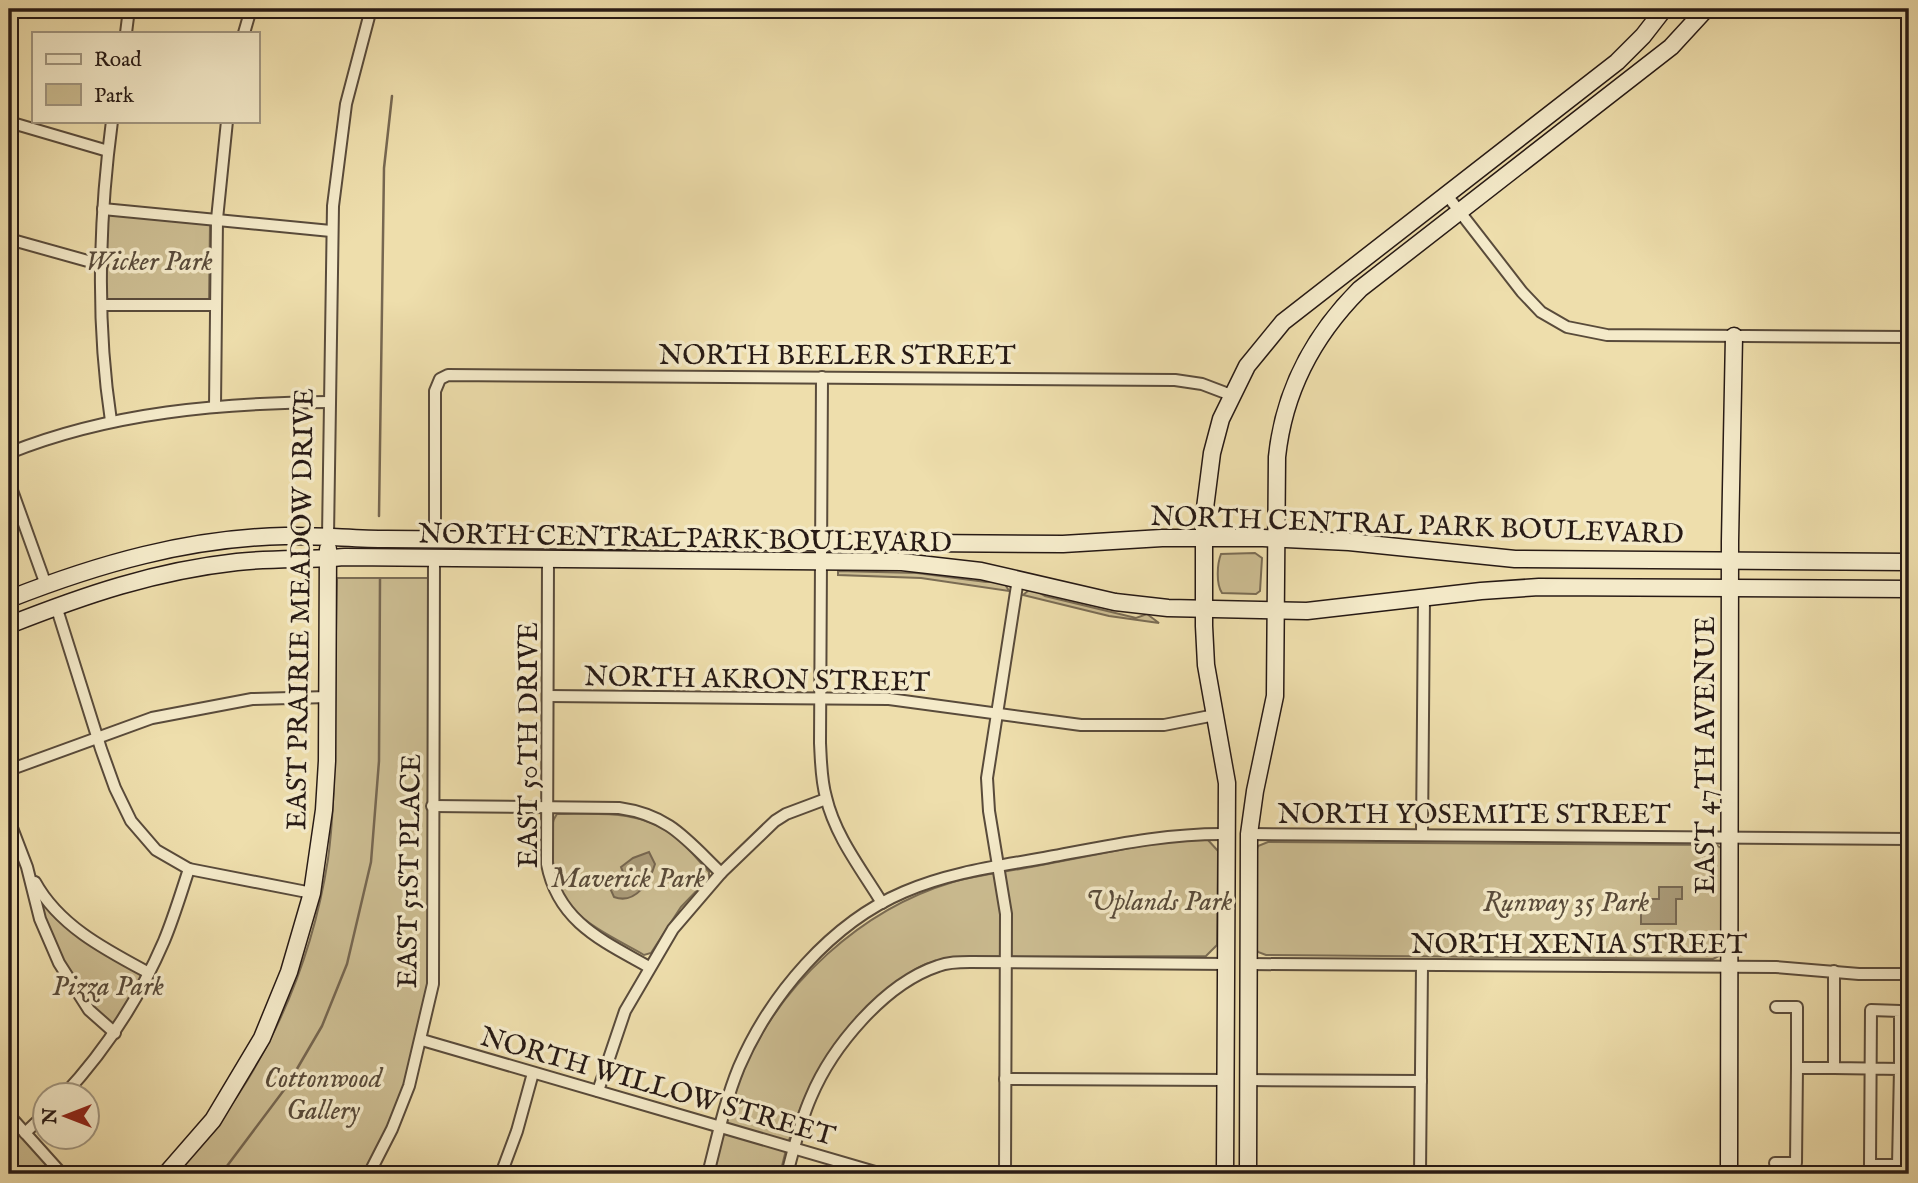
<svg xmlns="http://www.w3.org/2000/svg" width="1918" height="1183" font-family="'IM FELL English',serif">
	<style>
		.green { fill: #ccbd92; stroke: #7a6c54; stroke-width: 2 }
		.water { fill: #aa9b79; stroke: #766751; stroke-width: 2 }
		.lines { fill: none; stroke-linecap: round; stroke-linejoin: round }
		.stream { stroke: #766751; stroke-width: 2.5 }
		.street-casing { stroke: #594b3b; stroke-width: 14 }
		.secondary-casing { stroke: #271a15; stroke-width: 19 }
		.street { stroke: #f4eac9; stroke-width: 10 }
		.secondary { stroke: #f4eac9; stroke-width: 16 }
		.labels { text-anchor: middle; stroke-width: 7; stroke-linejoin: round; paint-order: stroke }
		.park-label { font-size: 28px; font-style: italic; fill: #594b3a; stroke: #f4eac9 }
		.street-label { font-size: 28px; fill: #271a15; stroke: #f4eac9 }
	</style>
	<rect width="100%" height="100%" fill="#eedeac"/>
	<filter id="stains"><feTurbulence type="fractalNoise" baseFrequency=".00286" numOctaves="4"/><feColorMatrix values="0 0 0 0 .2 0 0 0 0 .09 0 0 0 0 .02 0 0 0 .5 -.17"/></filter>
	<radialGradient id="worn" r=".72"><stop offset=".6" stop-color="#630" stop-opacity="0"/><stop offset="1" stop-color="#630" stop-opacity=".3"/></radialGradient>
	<g class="green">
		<path d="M106,212L210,224L209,304L105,302Z"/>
		<path d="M1255,553L1262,558L1260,591L1256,594L1222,593C1216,584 1217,564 1221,554Z"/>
		<path d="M838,571L917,573L986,582L995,581L1005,584L1009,591L921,578L838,575Z"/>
		<path d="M337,578H430V986L408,1079L392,1118L364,1174H174C257,1090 310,976 328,859C334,816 334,771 335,727C335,677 336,628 337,578Z"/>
		<path d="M1029,590L1038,592L1045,596L1136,618L1147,614L1159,623L1109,616L1023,595Z"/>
		<path d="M557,814C598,814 640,809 674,836C687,846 698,860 709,872V878L681,907L651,953L644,955C593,926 552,912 552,845C552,834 550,823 557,814Z"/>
		<path d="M1172,840H1208L1218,851L1217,945L1206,956L952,957C944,960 934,961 926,964C911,970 898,982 886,992C827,1038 796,1102 780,1174H713C721,1140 729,1105 743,1072C779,984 862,909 953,882C978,875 1005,872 1031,867C1078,858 1125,849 1172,840Z"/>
		<path d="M1268,842L1716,845L1721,848L1723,854V949L1719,956L1713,959L1266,955L1258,952L1254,945L1255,855L1258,846Z"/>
		<path d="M27,867L69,923L149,973L115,1033L89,1010L59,963Z"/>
		<path d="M9,1120L57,1174H9Z"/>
	</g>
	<g class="water">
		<path d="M649,852L655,864C650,881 636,905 614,897L609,886L611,877L627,882L621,867L633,858Z"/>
		<path d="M1659,887H1682V899H1676V924H1641V899H1659Z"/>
	</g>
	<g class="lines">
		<g class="stream">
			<path d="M379,516L384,168L392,96"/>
			<path d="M221,1174L287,1086L322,1026L347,964L371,862L379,761L380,579"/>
		</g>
		<g class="street-casing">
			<g id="street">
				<path d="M126,33L129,9"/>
				<path d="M244,33L251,9"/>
				<path d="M9,122L108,151"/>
				<path d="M1446,194L1522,292L1541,312L1567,327L1607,335L1909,337"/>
				<path d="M103,209L331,231"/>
				<path d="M9,239L102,265"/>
				<path d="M102,305H216"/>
				<path d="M822,377L820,743C821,761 821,780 826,797C835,836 862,870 882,903"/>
				<path d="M215,407L217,219L227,121"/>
				<path d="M111,421C96,322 99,219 112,121"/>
				<path d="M9,453C111,412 221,403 330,402"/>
				<path d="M9,482L46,585"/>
				<path d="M328,536L333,206L346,104L371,9"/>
				<path d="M435,539V391L440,379L448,375L1175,380L1202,384L1231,395"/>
				<path d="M548,559L547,864C558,922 603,941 649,967"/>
				<path d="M56,606L101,749L115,788L131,821L156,850L189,869L312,893"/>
				<path d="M548,696L889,699L1081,725H1164L1215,715"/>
				<path d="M9,770L152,718L252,699L328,697"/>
				<path d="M432,806L619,808C669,815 686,839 721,873"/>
				<path d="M9,820L27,867L40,919L59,963L89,1010L115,1033"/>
				<path d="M1249,834L1909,839"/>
				<path d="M1422,835L1424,598"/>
				<path d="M35,882C59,926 106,950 149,973"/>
				<path d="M1249,964L1776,967L1859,974H1909"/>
				<path d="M1834,971V1068L1900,1069V1011L1871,1010L1870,1165H1898L1900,1069"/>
				<path d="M1776,1007H1797V1068H1834"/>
				<path d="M422,1040L882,1174"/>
				<path d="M1005,1079L1226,1080"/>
				<path d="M1248,1080L1421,1081"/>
				<path d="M598,1091L625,1011L673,929L721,873L775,821L786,814L826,799"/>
				<path d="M63,1096C106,1050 139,999 164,941C174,917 181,893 189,869"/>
				<path d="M9,1115L62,1174"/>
				<path d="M25,1133L46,1113"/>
				<path d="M1775,1163H1796L1797,1068"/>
				<path d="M369,1174L392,1129L409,1086L433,984L434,558"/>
				<path d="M501,1174L517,1131L533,1073"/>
				<path d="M708,1174C717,1139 725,1101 739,1067C770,995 831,923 904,892C950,872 1000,866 1049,857C1108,846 1167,833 1228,834"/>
				<path d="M787,1174C794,1148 800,1122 811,1097C832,1047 884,984 938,966C948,962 959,962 970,962L1227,964"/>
				<path d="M1005,1174L1006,914L989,811L987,778L1018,579"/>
				<path d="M1420,1174L1422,966"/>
			</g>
		</g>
		<g class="secondary-casing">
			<g id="secondary">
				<path d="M9,599C98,564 188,538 285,536C319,535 353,539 387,539L1063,544L1162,538H1263L1349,542L1515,559L1909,562"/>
				<path d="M9,625C85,595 155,571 237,562C273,558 309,560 345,557L902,562L981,571L1115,602L1168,608L1307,611L1481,591L1539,587L1909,589"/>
				<path d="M166,1174L213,1120L262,1038L289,972L312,893L324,810L327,761L328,549"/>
				<path d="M1225,1174L1227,783L1206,665L1204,626V516L1212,453L1221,419L1247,366L1283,322L1617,62L1643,36L1664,9"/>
				<path d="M1248,1174L1249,834L1255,791L1275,696L1277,457C1284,390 1313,336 1360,289L1671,47L1706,9"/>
				<path d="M1729,1174L1730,541L1734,336"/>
			</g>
		</g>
		<use href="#street" class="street"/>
		<use href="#secondary" class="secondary"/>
	</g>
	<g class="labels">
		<g class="park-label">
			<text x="149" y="270">Wicker Park</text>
			<text x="628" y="887">Maverick Park</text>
			<text x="1159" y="910">Uplands Park</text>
			<text x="1566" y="911">Runway 35 Park</text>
			<text x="108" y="995">Pizza Park</text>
			<text x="323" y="1087">Cottonwood<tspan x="323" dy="32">Gallery</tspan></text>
		</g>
		<g class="street-label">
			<text x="837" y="364">NORTH BEELER STREET</text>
			<text transform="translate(1417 524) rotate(2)" y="10">NORTH CENTRAL PARK BOULEVARD</text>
			<text transform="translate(685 537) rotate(1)" y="10">NORTH CENTRAL PARK BOULEVARD</text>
			<text transform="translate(299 609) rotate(-89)" y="10">EAST PRAIRIE MEADOW DRIVE</text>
			<text transform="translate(757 678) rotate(1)" y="10">NORTH AKRON STREET</text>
			<text transform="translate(527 745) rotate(-90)" y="10">EAST 50TH DRIVE</text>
			<text transform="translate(1704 755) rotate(-90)" y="10">EAST 47TH AVENUE</text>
			<text x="1474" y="823">NORTH YOSEMITE STREET</text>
			<text transform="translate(408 871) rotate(-89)" y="10">EAST 51ST PLACE</text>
			<text x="1579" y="953">NORTH XENIA STREET</text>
			<text transform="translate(658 1085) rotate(16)" y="10">NORTH WILLOW STREET</text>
		</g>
	</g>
	<rect width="1918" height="1183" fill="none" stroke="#eedeac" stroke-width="35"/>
	<rect x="10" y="10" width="1897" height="1162" fill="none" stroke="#271a15" stroke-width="3.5"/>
	<rect x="18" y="18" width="1883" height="1148" fill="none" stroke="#271a15" stroke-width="2"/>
	<rect x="32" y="32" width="228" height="91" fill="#f4eac9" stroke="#a29781" stroke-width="2"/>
	<rect x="46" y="54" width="35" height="10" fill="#f4eac9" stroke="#a29781" stroke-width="2"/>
	<text x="94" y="66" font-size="21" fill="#271a15">Road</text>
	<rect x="46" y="84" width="35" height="21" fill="#ccbd92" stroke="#a29781" stroke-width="2"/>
	<text x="94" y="102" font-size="21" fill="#271a15">Park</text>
	<g transform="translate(66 1116) rotate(270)"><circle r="33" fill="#f4eac9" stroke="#a29781" stroke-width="2"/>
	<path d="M0-5L12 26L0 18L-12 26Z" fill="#8f2418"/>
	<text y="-10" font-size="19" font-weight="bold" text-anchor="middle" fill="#271a15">N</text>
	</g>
	<rect width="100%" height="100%" filter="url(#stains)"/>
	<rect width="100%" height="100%" fill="url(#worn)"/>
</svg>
